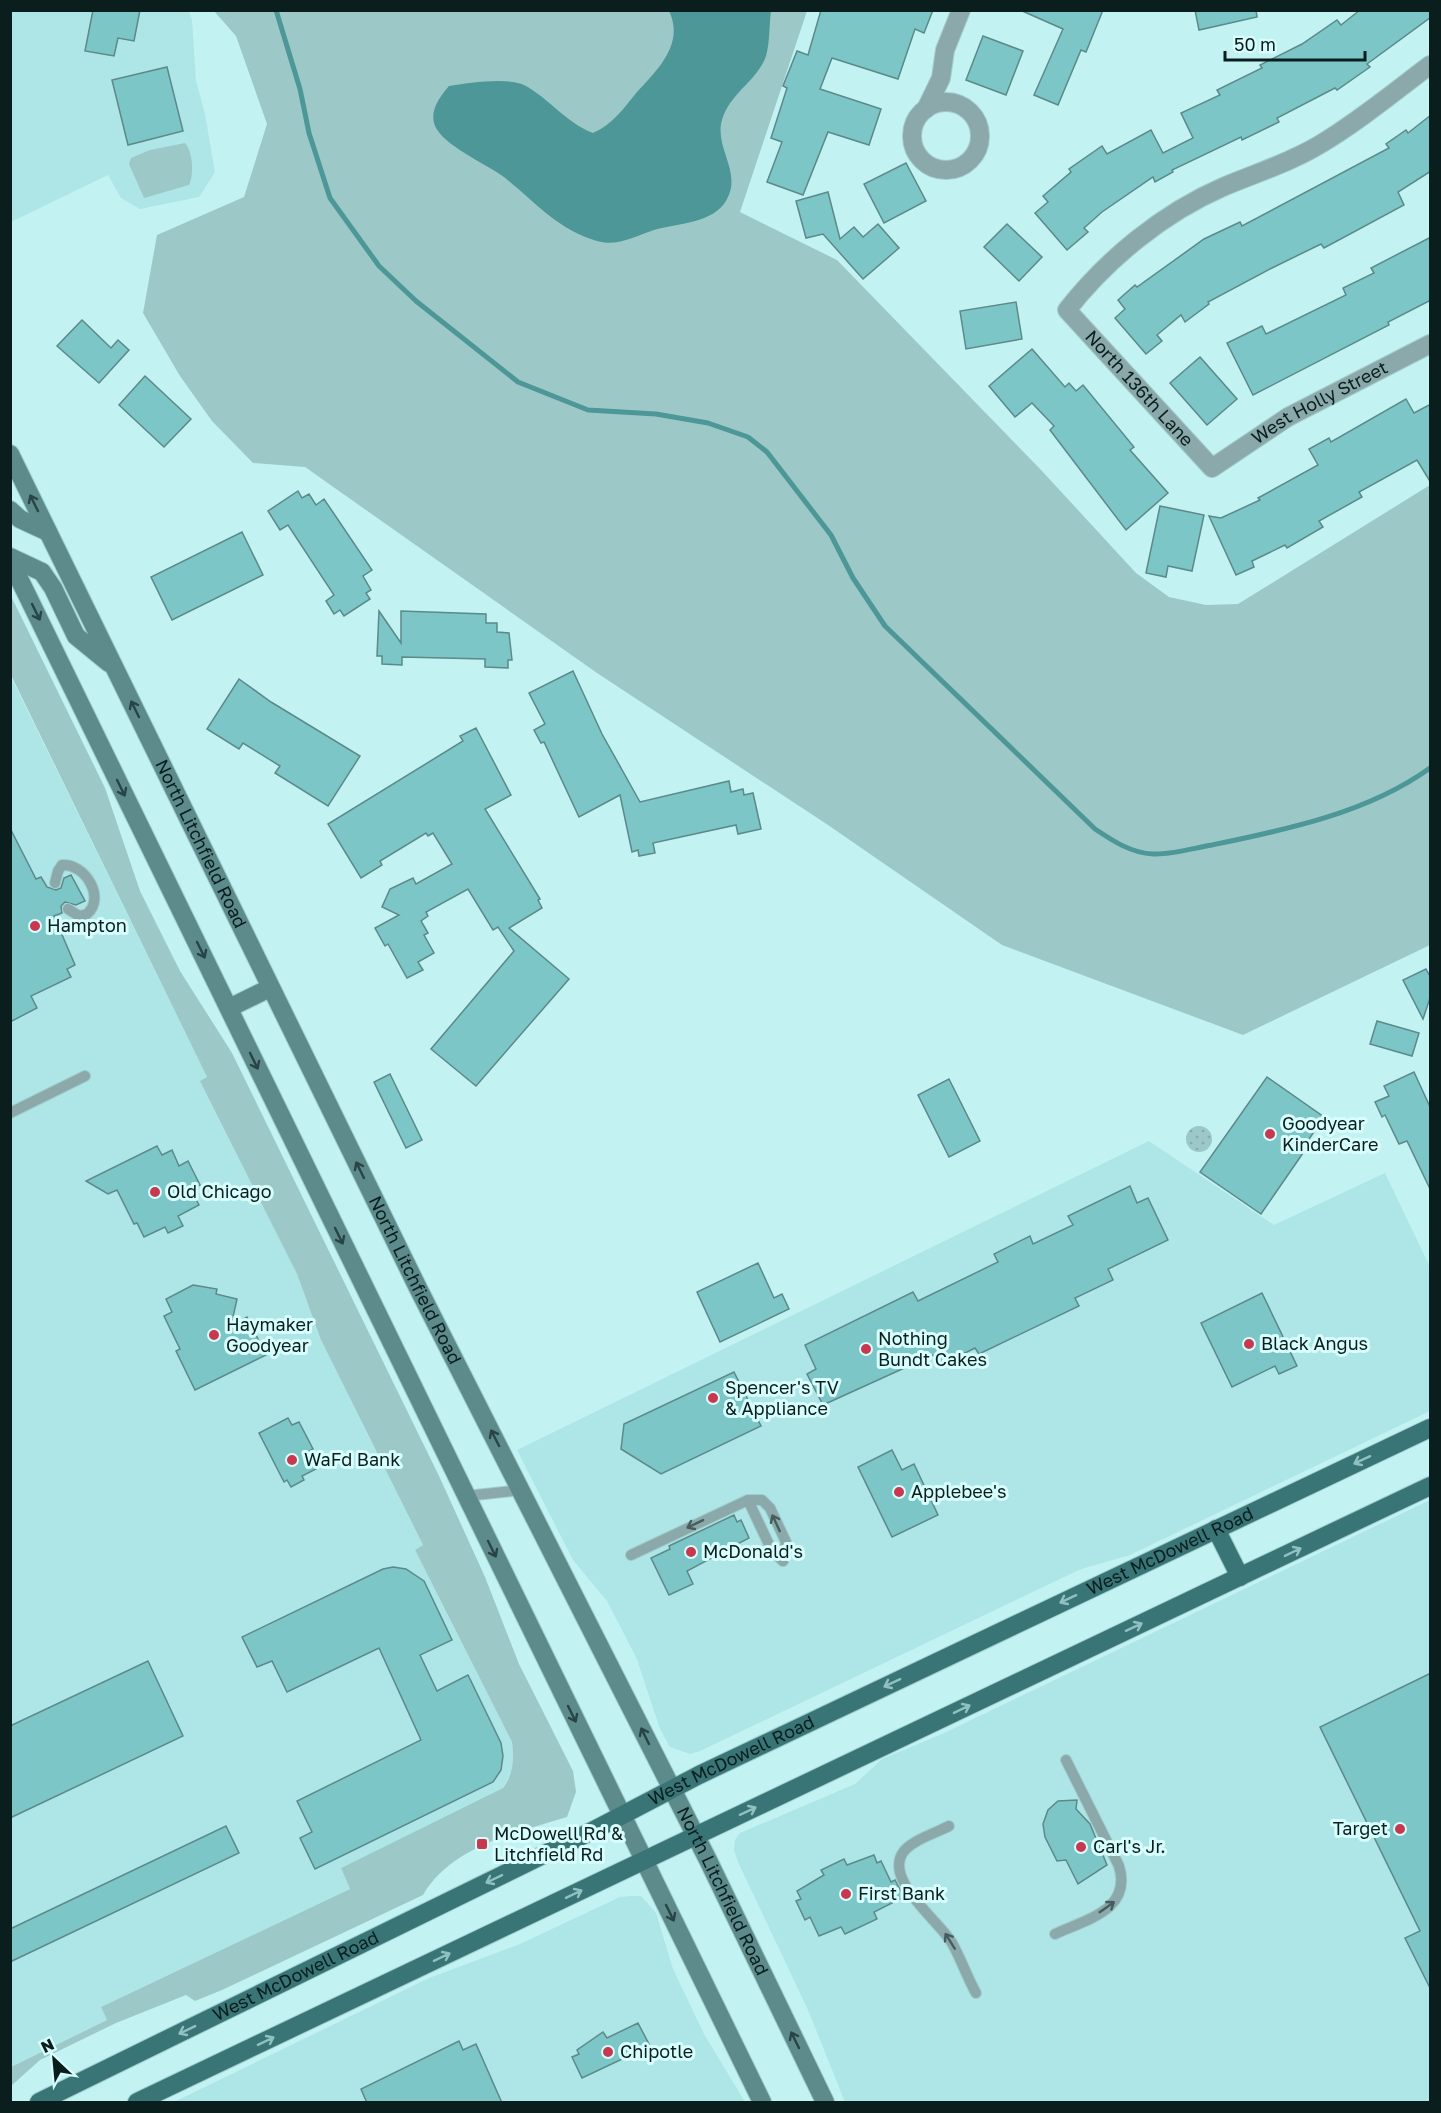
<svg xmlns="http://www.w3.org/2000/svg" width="1441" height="2113" font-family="'Golos Text',sans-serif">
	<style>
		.built { fill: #aee6e7 }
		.green { fill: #9dc8c8 }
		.park { fill: url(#park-dots) }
		.water { fill: #4d9798 }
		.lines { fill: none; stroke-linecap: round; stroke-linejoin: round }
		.stream { stroke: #4d9798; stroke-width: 5 }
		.building { fill: #7cc6c7; stroke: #5c8989; stroke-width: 1.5 }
		.lane-casing { stroke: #a1cccc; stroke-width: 12 }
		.street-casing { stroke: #a1cccc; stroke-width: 20 }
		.secondary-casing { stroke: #a1cccc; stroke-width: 20 }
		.primary-casing { stroke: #a1cccc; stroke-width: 20 }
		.lane { stroke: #8ba9aa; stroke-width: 10 }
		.street { stroke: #8ba9aa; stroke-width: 18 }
		.secondary { stroke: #5d8b8c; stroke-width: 18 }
		.primary { stroke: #397576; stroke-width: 18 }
		.oneway { stroke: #284444 }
		.oneway2 { stroke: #90c0c0 }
		.oneway3 { stroke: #455d5d }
		.poi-dot { fill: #c8384e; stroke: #d7fdfd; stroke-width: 2 }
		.labels { text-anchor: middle; stroke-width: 6; stroke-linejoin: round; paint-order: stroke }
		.street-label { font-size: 18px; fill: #0b1e1e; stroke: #d7fdfd }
		.poi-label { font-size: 18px; fill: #0b1e1e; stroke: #d7fdfd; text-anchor: start }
	</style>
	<defs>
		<pattern id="park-dots" width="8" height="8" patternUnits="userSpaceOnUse" patternTransform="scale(1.5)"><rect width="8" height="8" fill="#9dc8c8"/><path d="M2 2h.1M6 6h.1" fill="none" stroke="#86abab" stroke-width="1.8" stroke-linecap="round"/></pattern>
	</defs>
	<rect width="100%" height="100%" fill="#c2f2f2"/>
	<g class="built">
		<path d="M11,11H189L192,20L196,81L205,114L215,172L199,197L140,209L121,198L108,175L11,222Z"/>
		<path d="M10,675L207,1077L201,1081L297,1274L321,1340L423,1545L415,1550L512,1742L513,1756V1767L503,1788L341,1868L350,1889L101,2007L107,2020L11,2067Z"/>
		<path d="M1149,1141L1274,1225L1385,1173L1430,1267V1411L1130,1555L1081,1569L700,1751L690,1754L670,1747L660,1729L637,1659L607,1601L573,1560L517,1450Z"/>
		<path d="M1430,1500V2102H845L808,2010L738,1862L734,1850L735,1840L740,1833L855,1784L882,1759L942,1734Z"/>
		<path d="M632,1896H641L656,1913L673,1969L704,2034L745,2102H174L429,1978L520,1944L620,1897Z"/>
	</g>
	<g class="green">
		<path d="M214,11H807L740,212L837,260L1042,471L1136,573L1169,597L1206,605L1238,604L1430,485V945L1243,1035L1002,945L828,825L597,673L305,467L253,463L212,421L180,376L143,313L157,235L244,197L267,124L236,36Z"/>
		<path d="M185,143C193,152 194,175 189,185L144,198L129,164L131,158L150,150Z"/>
		<path d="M10,594L105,788L140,891L180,971L232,1053L439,1476L485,1577L519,1664L573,1771L576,1792L567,1817C516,1833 452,1846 423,1895L222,1990L195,2001L186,1995L116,2023L40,2060L11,2086V2067L107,2020L101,2007L350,1889L341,1868L503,1788C514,1772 514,1760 512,1742L415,1550L423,1545L321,1340L297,1274L200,1081L207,1077L11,675Z"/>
	</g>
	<circle class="park" cx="1199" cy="1139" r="13"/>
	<path class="water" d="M669,11H771C769,25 770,42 766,56C758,80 729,94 722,120C714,147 742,172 727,199C714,224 677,223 654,230C635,236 617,247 597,241C558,230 534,201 504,177C486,164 443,145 435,126C429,110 440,97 449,86C468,83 507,77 524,85C549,98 566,123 593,133C612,125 624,108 637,92C657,70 685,44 669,11Z"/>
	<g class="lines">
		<path class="stream" d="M276,10L300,89L309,133L330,198L379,266L416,301L518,382L588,410L656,414L708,423L748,437L767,452L831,535L853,578L885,626L1095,829C1113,841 1131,853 1153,854C1171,855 1194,848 1212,845C1285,830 1368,813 1430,768"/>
	</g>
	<g class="building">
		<path d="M93,10H140L134,41L118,38L114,56L85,51Z"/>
		<path d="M821,10H933L924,33L915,29L898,79L832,58L820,89L881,109L869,145L828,132L803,195L767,182L782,142L771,138L787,88L783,86L797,51L808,55Z"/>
		<path d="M1020,10H1103L1086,52L1081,50L1058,105L1034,95L1063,29Z"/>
		<path d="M1195,10H1256L1257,17L1199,30Z"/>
		<path d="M1360,10H1431V17L1367,64L1370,67L1337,90L1335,88L1277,118L1279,122L1242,140L1241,137L1172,170L1173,172L1155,182L1153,177L1102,212L1084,228L1088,232L1067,250L1035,213L1048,202L1043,196L1071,172L1069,169L1102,146L1107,154L1151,130L1163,153L1193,138L1181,113L1220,95L1217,90L1262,68L1260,65L1302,44L1337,20L1341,25Z"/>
		<path d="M983,36L1023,51L1006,95L966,80Z"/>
		<path d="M167,67L183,131L128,145L112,80Z"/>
		<path d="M1431,115V171L1398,192L1404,205L1324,248L1321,244L1272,268L1208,302L1209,304L1185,322L1181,315L1157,335L1162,341L1146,354L1115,318L1125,309L1118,300L1135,285L1137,287L1204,239L1240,222L1242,226L1389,148L1386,144L1406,130L1408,133Z"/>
		<path d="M906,163L926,201L884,223L864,184Z"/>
		<path d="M828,192L840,239L854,227L863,237L878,224L899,248L863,279L823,234L806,238L796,201Z"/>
		<path d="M1007,224L1042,257L1019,281L984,247Z"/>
		<path d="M1431,237V300L1388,322L1389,325L1253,395L1227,343L1262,326L1266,334L1346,295L1343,288L1374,273L1371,268Z"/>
		<path d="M1016,302L1022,339L966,349L960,311Z"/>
		<path d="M82,320L111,348L118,340L129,350L99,383L57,346Z"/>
		<path d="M1032,349L1065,387L1069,383L1076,391L1083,385L1134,447L1130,450L1168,493L1126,530L1050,430L1054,426L1032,403L1015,417L989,386Z"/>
		<path d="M1200,357L1237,399L1207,425L1170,383Z"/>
		<path d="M145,376L191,419L164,447L119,405Z"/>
		<path d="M1406,399L1414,413L1431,404V483L1417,460L1359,492L1362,497L1319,521L1323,527L1287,548L1285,545L1252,561L1254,567L1236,575L1209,516L1221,518L1260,500L1258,498L1318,465L1309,449L1329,438L1331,442Z"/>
		<path d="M298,491L302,498L309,494L316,505L324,499L372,570L363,576L371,590L366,593L370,599L344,616L340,610L334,614L326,601L334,595L288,525L280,530L268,511Z"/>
		<path d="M1160,506L1204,515L1192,571L1168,566L1166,577L1146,573Z"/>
		<path d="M242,532L263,575L172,620L151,577Z"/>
		<path d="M379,611L401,643V611L486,614V623H497V632L509,633L512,660H508V668L485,667V659L402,657V665L382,664V656H377Z"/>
		<path d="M573,671L602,734L640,802L729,781L731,792L743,789L744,795L753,793L761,829L738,834L736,825L653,843L655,853L639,856L638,850L632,852L620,795L579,817L544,742L541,743L534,730L545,724L529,693Z"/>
		<path d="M239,679L271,702L360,756L328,806L275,773L280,766L243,743L239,749L207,729Z"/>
		<path d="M476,728L511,795L485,809L540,899L538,900L542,908L509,928L569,979L476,1086L431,1049L514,951L498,927L493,930L468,889L426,912L428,916L421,921L428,933L424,935L434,953L418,962L423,970L407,978L388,944L385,946L375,928L399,915L382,907L390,889L413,878L416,884L452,864L433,833L428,836L426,833L380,861L382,865L361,878L328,824L463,741L460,736Z"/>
		<path d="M10,828L36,879L41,877L47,887L56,890L61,888L64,878L71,875L85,901L76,905L65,902L61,906L62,913L54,916L75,965L67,969L71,977L31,996L37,1008L10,1022Z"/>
		<path d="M1426,969L1431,978V995L1423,1019L1403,980Z"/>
		<path d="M1377,1021L1419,1033L1412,1056L1370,1044Z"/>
		<path d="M1414,1072L1431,1109V1191L1407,1141L1399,1144L1385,1115L1382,1117L1375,1102L1389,1096L1384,1086Z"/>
		<path d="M390,1074L422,1140L406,1148L374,1082Z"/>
		<path d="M1267,1077L1324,1117L1301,1151L1303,1153L1261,1214L1200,1172Z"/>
		<path d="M949,1079L980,1141L949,1157L918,1095Z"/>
		<path d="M157,1146L162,1155L172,1150L179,1166L188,1161L200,1185L191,1190L199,1205L178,1216L183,1226L168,1233L165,1227L144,1237L137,1223L134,1224L117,1190L108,1194L86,1181Z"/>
		<path d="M1130,1186L1137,1203L1148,1198L1168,1240L1108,1269L1113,1280L1075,1298L1079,1306L979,1354L975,1348L939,1366L933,1355L823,1405L807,1374L816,1369L805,1345L913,1292L918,1301L998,1262L994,1254L1030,1236L1033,1244L1073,1225L1068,1216Z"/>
		<path d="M758,1263L774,1298L782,1294L789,1309L720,1342L697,1292Z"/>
		<path d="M193,1285L217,1289L216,1294L237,1299L231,1326L247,1317L266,1355L195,1390L176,1351L180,1349L164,1316L172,1312L166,1299Z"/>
		<path d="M1262,1293L1297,1366L1279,1374L1275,1366L1232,1387L1201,1323Z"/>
		<path d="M734,1372L761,1426L661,1474L621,1449L624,1424Z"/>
		<path d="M288,1418L292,1425L299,1422L313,1449L307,1452L316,1469L302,1476L304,1480L291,1487L287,1480L284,1482L259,1433Z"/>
		<path d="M892,1450L902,1470L914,1464L938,1515L892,1537L858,1467Z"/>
		<path d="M734,1515L737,1522L741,1520L749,1538L687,1571L693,1584L669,1595L651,1558L670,1549L669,1546Z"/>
		<path d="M393,1567L406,1569L424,1581L452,1640L420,1655L437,1691L468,1675L501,1743L503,1756L501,1770L493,1782L315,1869L300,1838L312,1832L297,1801L421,1740L379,1648L287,1692L272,1661L257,1667L242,1637L383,1569Z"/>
		<path d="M148,1661L183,1736L10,1818V1726Z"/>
		<path d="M1431,1673V1990L1405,1938L1420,1931L1320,1727Z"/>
		<path d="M1077,1800L1076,1809L1090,1824L1107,1865L1078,1884L1066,1860L1057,1861L1045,1837L1043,1824L1048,1810L1058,1801Z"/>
		<path d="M226,1826L239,1853L10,1962V1929Z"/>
		<path d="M874,1855L877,1863L881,1861L891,1882L895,1880L904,1897L874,1912L877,1919L845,1934L841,1927L819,1936L810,1917L805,1920L796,1901L801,1899L797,1891L824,1875L821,1870L844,1859L847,1865Z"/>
		<path d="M638,2023L650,2046L582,2078L572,2057L579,2054L577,2050L603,2032L607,2038Z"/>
		<path d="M459,2041L463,2050L476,2044L502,2103H367L361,2089Z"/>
	</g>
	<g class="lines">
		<g class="lane-casing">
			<g id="lane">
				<path d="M55,883L58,871L62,865C85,863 106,898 87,914L79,916L68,909"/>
				<path d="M10,1113L85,1076"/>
				<path d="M466,1496L521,1490"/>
				<path d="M748,1500L772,1551L783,1561"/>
				<path d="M631,1555L748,1500H762L770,1508L786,1542L783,1561"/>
				<path d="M949,1826C936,1833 909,1841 902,1854C886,1882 940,1922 952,1943C961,1959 967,1977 976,1993"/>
				<path d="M1055,1934C1087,1919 1132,1910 1119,1866L1066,1760"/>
			</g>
		</g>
		<g class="street-casing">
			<g id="street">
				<path id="s1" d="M1430,65C1394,92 1358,122 1319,145C1289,163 1256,173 1223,187C1163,213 1107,259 1067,310L1212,468L1288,417L1430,344"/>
				<circle cx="946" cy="136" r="34"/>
				<path d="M926,109L941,78L945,50L961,10"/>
			</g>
		</g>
		<g class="secondary-casing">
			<g id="secondary">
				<path id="s2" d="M10,454L418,1288L708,1860L825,2102"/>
				<path d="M10,510L20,519L48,532"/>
				<path d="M10,557L42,572L53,588L76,636L109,663"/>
				<path d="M10,560L762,2102"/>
				<path d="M229,1008L270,988"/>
			</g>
		</g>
		<g class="primary-casing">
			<g id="primary">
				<path d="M1216,1529L1240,1577"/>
				<path id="s3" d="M39,2102L594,1830L699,1775L1430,1428"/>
				<path d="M137,2102L1430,1486"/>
			</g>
		</g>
		<use href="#lane" class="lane"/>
		<use href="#street" class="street"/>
		<use href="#secondary" class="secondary"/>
		<use href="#primary" class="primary"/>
	</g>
	<defs><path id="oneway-shaft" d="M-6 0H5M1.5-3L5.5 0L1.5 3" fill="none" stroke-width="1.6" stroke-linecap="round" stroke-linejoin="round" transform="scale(1.5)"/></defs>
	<g class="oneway">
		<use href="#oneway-shaft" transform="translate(34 503) rotate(-116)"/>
		<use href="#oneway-shaft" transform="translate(36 612) rotate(64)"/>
		<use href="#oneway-shaft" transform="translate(135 709) rotate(-116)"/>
		<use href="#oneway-shaft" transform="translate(121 788) rotate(64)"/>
		<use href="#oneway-shaft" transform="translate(201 950) rotate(64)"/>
		<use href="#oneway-shaft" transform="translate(254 1061) rotate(64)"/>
		<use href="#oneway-shaft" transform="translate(360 1170) rotate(-116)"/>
		<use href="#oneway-shaft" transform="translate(339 1236) rotate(64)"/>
		<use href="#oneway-shaft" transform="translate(495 1438) rotate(-117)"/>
		<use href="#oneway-shaft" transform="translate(492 1549) rotate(64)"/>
		<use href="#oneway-shaft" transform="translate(572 1714) rotate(64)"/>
		<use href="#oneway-shaft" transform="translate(645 1736) rotate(-116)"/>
		<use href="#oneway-shaft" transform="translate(670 1913) rotate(64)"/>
		<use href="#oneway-shaft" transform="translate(795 2040) rotate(-116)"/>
	</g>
	<g class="oneway2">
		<use href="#oneway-shaft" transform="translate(1362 1460) rotate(155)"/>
		<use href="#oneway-shaft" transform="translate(1293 1552) rotate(-26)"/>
		<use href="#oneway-shaft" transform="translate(1068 1599) rotate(155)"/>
		<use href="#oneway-shaft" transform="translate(1134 1627) rotate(-25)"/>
		<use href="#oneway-shaft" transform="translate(892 1683) rotate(155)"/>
		<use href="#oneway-shaft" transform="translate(962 1709) rotate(-26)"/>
		<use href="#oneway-shaft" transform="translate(748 1811) rotate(-25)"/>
		<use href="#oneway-shaft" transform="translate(494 1879) rotate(154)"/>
		<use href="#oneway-shaft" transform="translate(574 1894) rotate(-26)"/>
		<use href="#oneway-shaft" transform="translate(442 1957) rotate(-26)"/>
		<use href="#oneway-shaft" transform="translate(187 2030) rotate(154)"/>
		<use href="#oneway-shaft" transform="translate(266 2041) rotate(-26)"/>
	</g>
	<g class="oneway3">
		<use href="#oneway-shaft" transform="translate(776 1523) rotate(-115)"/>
		<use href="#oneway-shaft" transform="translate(695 1524) rotate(154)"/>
		<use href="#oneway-shaft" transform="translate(1107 1907) rotate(-35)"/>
		<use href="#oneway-shaft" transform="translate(950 1941) rotate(-122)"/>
	</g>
	<g class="poi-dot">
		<circle cx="35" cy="926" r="6"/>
		<circle cx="1270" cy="1134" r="6"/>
		<circle cx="155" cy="1192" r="6"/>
		<circle cx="214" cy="1335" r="6"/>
		<circle cx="1249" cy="1344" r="6"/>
		<circle cx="866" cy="1349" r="6"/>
		<circle cx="713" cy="1398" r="6"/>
		<circle cx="292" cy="1460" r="6"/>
		<circle cx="899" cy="1492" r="6"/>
		<circle cx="691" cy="1552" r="6"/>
		<circle cx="1400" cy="1829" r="6"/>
		<rect x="476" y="1838" width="12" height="12" rx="3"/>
		<circle cx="1081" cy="1847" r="6"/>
		<circle cx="846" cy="1894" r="6"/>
		<circle cx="608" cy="2052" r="6"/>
	</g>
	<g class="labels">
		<g class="street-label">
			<text dy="6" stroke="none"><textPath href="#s1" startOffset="549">North 136th Lane</textPath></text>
			<text dy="6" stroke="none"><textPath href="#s1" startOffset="783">West Holly Street</textPath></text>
			<text dy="6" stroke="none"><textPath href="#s2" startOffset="434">North Litchfield Road</textPath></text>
			<text dy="6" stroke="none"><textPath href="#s2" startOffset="920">North Litchfield Road</textPath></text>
			<text dy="6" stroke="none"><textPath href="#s3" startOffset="1258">West McDowell Road</textPath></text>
			<text dy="6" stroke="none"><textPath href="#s3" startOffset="772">West McDowell Road</textPath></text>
			<text dy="6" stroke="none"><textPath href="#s2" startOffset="1604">North Litchfield Road</textPath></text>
			<text dy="6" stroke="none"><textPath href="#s3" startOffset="286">West McDowell Road</textPath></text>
		</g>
		<g class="poi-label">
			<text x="47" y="932">Hampton</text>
			<text x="1282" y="1130">Goodyear<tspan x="1282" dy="21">KinderCare</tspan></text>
			<text x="167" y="1198">Old Chicago</text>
			<text x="226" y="1331">Haymaker<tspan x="226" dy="21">Goodyear</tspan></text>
			<text x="878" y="1345">Nothing<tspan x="878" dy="21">Bundt Cakes</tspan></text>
			<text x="1261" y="1350">Black Angus</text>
			<text x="725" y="1394">Spencer's TV<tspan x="725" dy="21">&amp; Appliance</tspan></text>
			<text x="304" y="1466">WaFd Bank</text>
			<text x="911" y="1498">Applebee's</text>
			<text x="703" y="1558">McDonald's</text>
			<text x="1388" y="1835" text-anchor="end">Target</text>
			<text x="494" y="1840">McDowell Rd &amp;<tspan x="494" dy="21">Litchfield Rd</tspan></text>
			<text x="1093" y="1853">Carl's Jr.</text>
			<text x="858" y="1900">First Bank</text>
			<text x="620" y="2058">Chipotle</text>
		</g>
	</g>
	<rect width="1441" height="2113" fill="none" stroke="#0b1e1e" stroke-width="24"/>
	<g transform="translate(54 2059) rotate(334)" stroke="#d7fdfd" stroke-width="4.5" paint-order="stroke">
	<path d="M0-4.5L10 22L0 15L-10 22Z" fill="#0b1e1e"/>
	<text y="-9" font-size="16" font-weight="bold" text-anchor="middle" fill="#0b1e1e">N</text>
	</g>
	<path d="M1225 51v9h140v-9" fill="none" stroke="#0b1e1e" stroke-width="3"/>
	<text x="1234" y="51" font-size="18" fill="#0b1e1e" stroke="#d7fdfd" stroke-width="4.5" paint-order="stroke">50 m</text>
</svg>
